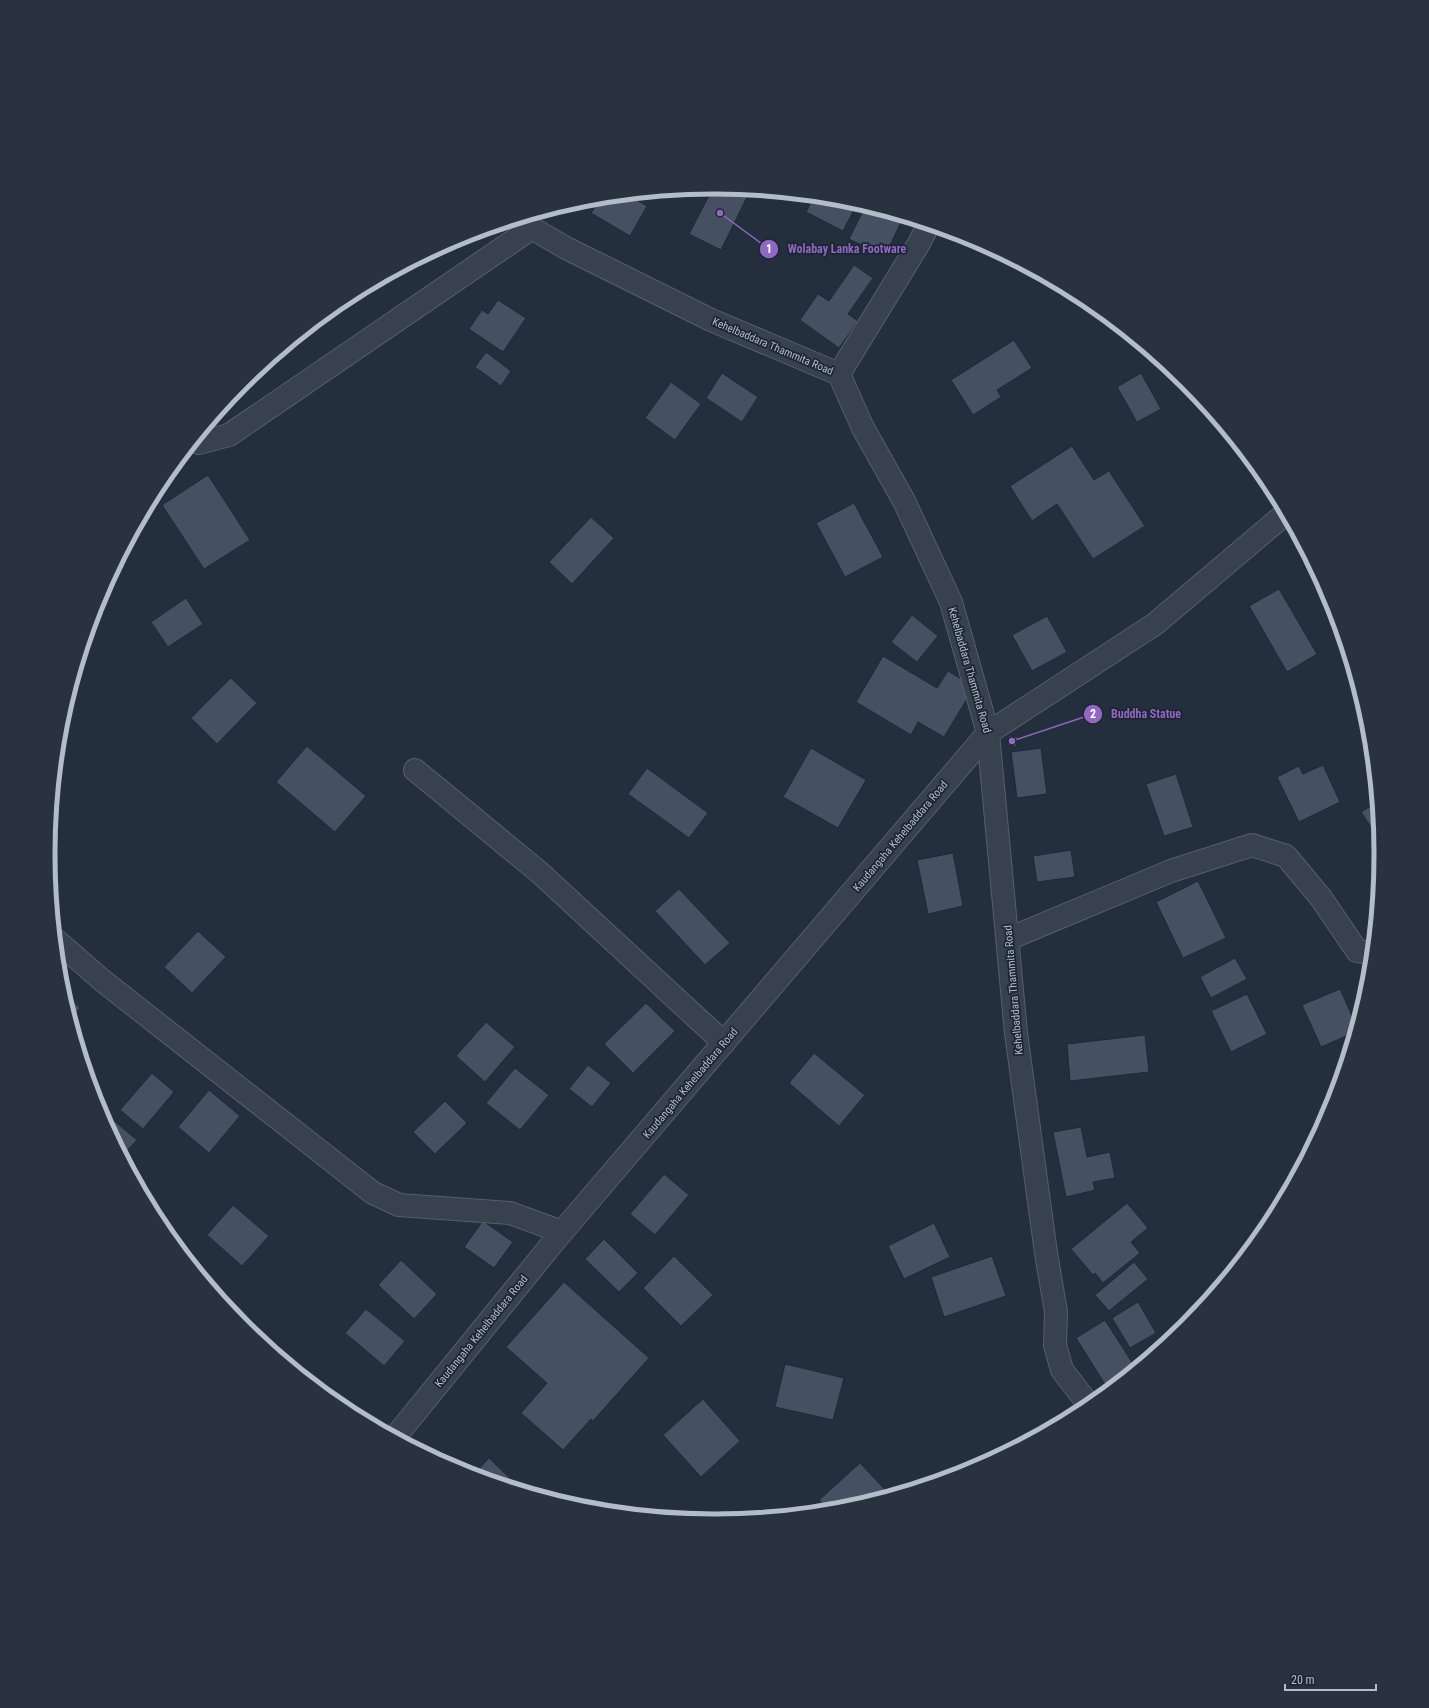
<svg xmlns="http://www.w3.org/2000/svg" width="1429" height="1708" font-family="'Roboto Condensed',sans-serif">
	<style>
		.building { fill: #455162; stroke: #1f2835 }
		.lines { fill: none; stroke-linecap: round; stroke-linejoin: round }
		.minor-casing { stroke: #565f6c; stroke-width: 24 }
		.minor { stroke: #38414e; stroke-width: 22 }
		.labels { text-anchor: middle; stroke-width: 3.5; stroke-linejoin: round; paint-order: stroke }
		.street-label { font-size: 11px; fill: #b4bcc9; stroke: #1d2633 }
		.rim { fill: none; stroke: #b4bcc9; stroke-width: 5 }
		.leader { fill: none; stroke: #9266c3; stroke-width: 1.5 }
		.callout-dot { fill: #9266c3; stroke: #1d2633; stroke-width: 1.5 }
		.mark-label { font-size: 12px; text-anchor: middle; font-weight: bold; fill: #fff }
		.callout-label { font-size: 12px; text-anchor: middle; font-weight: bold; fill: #9266c3; stroke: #1d2633; stroke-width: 3.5; stroke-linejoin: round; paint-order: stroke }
	</style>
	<rect width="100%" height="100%" fill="#242f3e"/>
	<g class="building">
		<path d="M713,188L750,191L721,250L689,234Z"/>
		<path d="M630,196L647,206L630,236L591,213L600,199Z"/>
		<path d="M814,197L845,200L857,204L843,231L806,212Z"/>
		<path d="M865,207L903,218L885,256L849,239Z"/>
		<path d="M854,265L873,278L848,314L858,321L839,348L800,320L818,294L829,301Z"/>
		<path d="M498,300L526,318L503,352L469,329L482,310L488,314Z"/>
		<path d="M1014,340L1032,368L997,390L1001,397L973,415L951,380Z"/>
		<path d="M486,352L511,371L501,386L475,367Z"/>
		<path d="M722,373L758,397L742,422L706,398Z"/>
		<path d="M1141,373L1161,409L1137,422L1117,387Z"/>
		<path d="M671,382L701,404L675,440L645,418Z"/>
		<path d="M1072,446L1094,480L1109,471L1145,526L1093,559L1057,504L1032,521L1010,486Z"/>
		<path d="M208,475L250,540L204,569L162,505Z"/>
		<path d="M854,503L883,557L845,577L816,523Z"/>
		<path d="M591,517L614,538L572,584L549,562Z"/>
		<path d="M1322,583L1330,599L1336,618L1334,619L1316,587Z"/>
		<path d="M1279,589L1317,654L1287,672L1249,606Z"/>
		<path d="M186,598L203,624L168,647L151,622Z"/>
		<path d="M912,615L938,636L917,662L891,642Z"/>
		<path d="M1047,616L1067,652L1032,671L1012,635Z"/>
		<path d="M883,656L937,688L948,671L974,687L944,737L918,722L911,735L856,702Z"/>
		<path d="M231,678L257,703L217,744L191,718Z"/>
		<path d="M1009,735L1018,737L1016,747L1007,745Z"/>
		<path d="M307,746L366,796L335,832L276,782Z"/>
		<path d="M811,748L866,780L838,828L783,797Z"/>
		<path d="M1041,748L1047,794L1017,798L1011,752Z"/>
		<path d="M1323,765L1340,802L1299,822L1277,777L1299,766L1303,774Z"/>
		<path d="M647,768L708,813L689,838L628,794Z"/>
		<path d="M1176,774L1193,827L1164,836L1146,784Z"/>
		<path d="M1376,803L1380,841L1361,812Z"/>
		<path d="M1071,850L1075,877L1037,882L1033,856Z"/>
		<path d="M953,853L963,906L928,914L917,860Z"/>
		<path d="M1198,881L1226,938L1183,958L1156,902Z"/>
		<path d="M679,889L730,943L705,965L655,911Z"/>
		<path d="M198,931L226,957L192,993L164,967Z"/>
		<path d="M1235,958L1247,979L1211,998L1200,977Z"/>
		<path d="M1340,989L1356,1025L1353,1033L1321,1047L1302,1005Z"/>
		<path d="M64,994L80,1008L71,1018Z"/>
		<path d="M1247,994L1267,1034L1231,1052L1211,1011Z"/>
		<path d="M646,1003L675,1031L633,1073L604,1044Z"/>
		<path d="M486,1022L515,1047L485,1082L456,1056Z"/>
		<path d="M1145,1035L1149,1072L1070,1081L1067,1044Z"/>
		<path d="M814,1053L865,1095L839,1126L789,1083Z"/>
		<path d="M588,1065L611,1083L592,1107L569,1089Z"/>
		<path d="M515,1068L549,1095L520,1130L486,1103Z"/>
		<path d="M152,1073L174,1092L143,1129L120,1110Z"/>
		<path d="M209,1090L240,1116L209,1153L178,1127Z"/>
		<path d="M445,1101L467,1123L435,1154L413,1132Z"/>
		<path d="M112,1119L137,1140L123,1155L107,1124Z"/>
		<path d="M1081,1127L1087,1157L1110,1152L1115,1178L1093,1182L1095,1190L1066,1197L1053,1132Z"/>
		<path d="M664,1174L689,1195L655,1235L630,1214Z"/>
		<path d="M1127,1203L1148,1228L1131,1242L1140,1253L1103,1283L1095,1273L1093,1275L1071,1249Z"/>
		<path d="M233,1205L269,1236L242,1266L207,1235Z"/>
		<path d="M483,1221L513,1242L494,1268L464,1247Z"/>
		<path d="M934,1223L950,1257L904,1279L888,1246Z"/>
		<path d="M604,1239L638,1273L619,1292L585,1259Z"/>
		<path d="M674,1256L713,1295L681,1326L643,1288Z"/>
		<path d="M992,1256L1006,1296L944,1317L931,1277Z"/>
		<path d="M401,1260L437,1294L414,1319L378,1285Z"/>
		<path d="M1134,1262L1148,1279L1109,1311L1095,1295Z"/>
		<path d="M564,1282L649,1358L593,1421L591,1419L563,1450L521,1413L547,1383L506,1347Z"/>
		<path d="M1138,1302L1156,1333L1130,1348L1112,1318Z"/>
		<path d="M366,1309L405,1341L384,1366L345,1333Z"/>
		<path d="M1105,1320L1135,1367L1108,1389L1076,1338Z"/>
		<path d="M785,1364L844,1378L833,1420L775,1407Z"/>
		<path d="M703,1399L740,1441L701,1477L663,1435Z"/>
		<path d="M489,1458L520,1488L474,1474Z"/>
		<path d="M860,1463L889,1494L844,1508L828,1509L819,1500Z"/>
	</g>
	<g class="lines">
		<g class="minor-casing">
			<g id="minor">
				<path d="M518,220L566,248L711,320L839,374L863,428L904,501L951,602L988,733L1016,1033L1046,1253L1056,1312L1055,1345L1062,1370L1089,1405"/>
				<path d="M839,374L918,245L928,226"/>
				<path d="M195,441L199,443L229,435L532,228"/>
				<path d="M415,770L539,872L724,1043"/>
				<path d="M1008,939L1171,871L1252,845L1286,856L1321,898L1357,951L1371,953"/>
				<path d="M57,941L103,981L373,1193L399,1205L510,1213L562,1232"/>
				<path d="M396,1436L556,1239L988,733L1155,624L1285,514"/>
			</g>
		</g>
		<use href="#minor" class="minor"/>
	</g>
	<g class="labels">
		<g class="street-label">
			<text transform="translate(773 346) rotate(23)" y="4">Kehelbaddara Thammita Road</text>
			<text transform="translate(970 670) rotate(74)" y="4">Kehelbaddara Thammita Road</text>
			<text transform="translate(900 836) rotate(-50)" y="4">Kaudangaha Kehelbaddara Road</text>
			<text transform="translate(1013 990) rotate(-95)" y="4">Kehelbaddara Thammita Road</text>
			<text transform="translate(690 1083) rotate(-50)" y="4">Kaudangaha Kehelbaddara Road</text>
			<text transform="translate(481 1331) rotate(-51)" y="4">Kaudangaha Kehelbaddara Road</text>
		</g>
	</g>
	<path d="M0 0H1429V1708H0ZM714 194H715A659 659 0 0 1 1374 853V855A659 659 0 0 1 715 1514H714A659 659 0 0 1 55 855V853A659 659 0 0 1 714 194Z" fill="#29323f" fill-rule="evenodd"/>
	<path class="rim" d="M714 194H715A659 659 0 0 1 1374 853V855A659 659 0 0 1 715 1514H714A659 659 0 0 1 55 855V853A659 659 0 0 1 714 194Z"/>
	<path class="leader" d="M720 213L769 249M1012 741L1093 714"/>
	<g class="callout-dot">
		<circle cx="720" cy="213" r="4"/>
		<circle cx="1012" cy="741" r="4"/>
		<circle cx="769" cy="249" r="10"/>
		<circle cx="1093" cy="714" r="10"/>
	</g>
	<g class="mark-label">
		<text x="769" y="253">1</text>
		<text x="1093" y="718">2</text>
	</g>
	<g class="callout-label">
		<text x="847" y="253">Wolabay Lanka Footware</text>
		<text x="1146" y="718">Buddha Statue</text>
	</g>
	<path d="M1285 1684v6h91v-6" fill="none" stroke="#b4bcc9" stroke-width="2"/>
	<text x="1291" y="1684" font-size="12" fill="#b4bcc9" stroke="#1d2633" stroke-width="3" paint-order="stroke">20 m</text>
</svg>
